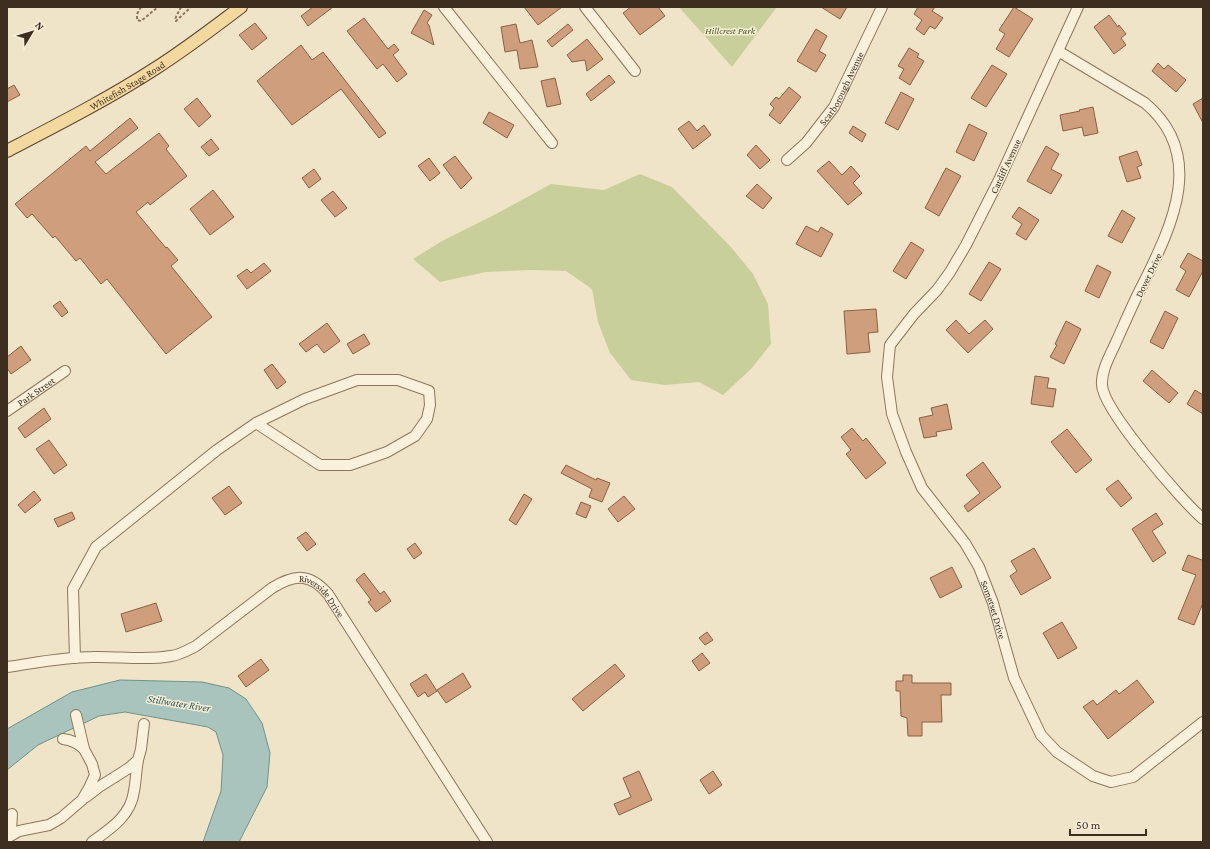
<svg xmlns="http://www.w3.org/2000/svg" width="1210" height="849" font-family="'Crimson Pro',serif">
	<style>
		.green { fill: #c9cf9b }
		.water { fill: #a9c4bc; stroke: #6f938a }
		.building { fill: #cf9f7d; stroke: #8d5f41 }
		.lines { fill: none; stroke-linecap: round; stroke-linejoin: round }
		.minor-casing { stroke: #8d765c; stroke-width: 12 }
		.major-casing { stroke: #5b4430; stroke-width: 14 }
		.path { stroke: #8d765c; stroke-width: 2; stroke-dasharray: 3 2; stroke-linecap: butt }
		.minor { stroke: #faf1dc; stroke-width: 10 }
		.major { stroke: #f3d9a0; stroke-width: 12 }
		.labels { text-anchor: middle; stroke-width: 3; stroke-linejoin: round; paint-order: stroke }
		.park-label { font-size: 10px; font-style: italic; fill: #4d5a26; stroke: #f7eed8 }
		.street-label { font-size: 10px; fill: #3d2e20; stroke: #f7eed8 }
		.water-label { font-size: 11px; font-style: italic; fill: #2f5d5a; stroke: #f7eed8 }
	</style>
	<rect width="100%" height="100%" fill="#f0e4c8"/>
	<g class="green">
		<path d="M679,7H777L732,67Z"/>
		<path d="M640,174L672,187L731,247L753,274L768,304L771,344L751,369L723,395L699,382L665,385L631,380L610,353L598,322L592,289L566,271L532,270L486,272L440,282L413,259L442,241L496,214L551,184L604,190Z"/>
	</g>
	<path class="water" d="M120,680L202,682L229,688L246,699L262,723L270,753L267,787L239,842H203L221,791L223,755L216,732L208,727L125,712L99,716L38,745L7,770V729L72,692Z"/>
	<g class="building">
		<path d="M313,7H333L308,26L301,16Z"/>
		<path d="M524,7H562L538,25Z"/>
		<path d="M631,7H658L665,16L640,35L623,13Z"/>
		<path d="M821,7H847L840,19Z"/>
		<path d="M918,7H935L932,11L943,18L935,29L930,26L924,35L916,29L922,20L914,14Z"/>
		<path d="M1014,7L1033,19L1009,57L996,49L1005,34L999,30Z"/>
		<path d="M424,10L432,15L427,23L429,25L434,45L411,33Z"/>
		<path d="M1109,15L1118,27L1119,25L1126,34L1121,38L1126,45L1114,54L1094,27Z"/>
		<path d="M364,18L388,49L394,44L399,50L393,55L407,74L397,82L383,64L377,69L347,31Z"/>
		<path d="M255,23L267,38L252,50L239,35Z"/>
		<path d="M516,24L520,43L532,40L538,67L520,69L517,50L505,52L501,27Z"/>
		<path d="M568,24L573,30L552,47L547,41Z"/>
		<path d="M816,29L827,36L819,51L826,55L816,72L797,61Z"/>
		<path d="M587,39L603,59L587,71L585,60L572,62L567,55Z"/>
		<path d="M301,45L312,60L323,52L386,133L379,138L341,89L292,125L257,81Z"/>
		<path d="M909,48L919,54L917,57L924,61L910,85L899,78L904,69L898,66Z"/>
		<path d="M1158,63L1164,69L1168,65L1186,80L1176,92L1152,71Z"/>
		<path d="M992,65L1007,74L986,107L971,98Z"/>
		<path d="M609,75L615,82L591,101L586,94Z"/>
		<path d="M555,78L561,104L547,107L541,81Z"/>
		<path d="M14,85L20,95L7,102V89Z"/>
		<path d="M789,87L801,97L780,124L769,115L774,108L770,104L776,97L779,99Z"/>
		<path d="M901,92L914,99L898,130L885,123Z"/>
		<path d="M197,98L211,116L199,127L184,109Z"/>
		<path d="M1203,98V123L1193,104Z"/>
		<path d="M1093,107L1098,133L1084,136L1082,127L1063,131L1060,115L1080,111L1079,110Z"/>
		<path d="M489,112L514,125L507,138L483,123Z"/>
		<path d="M130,118L138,128L95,162L106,174L159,133L169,146L166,149L187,176L150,205L148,202L136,212L166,248L167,247L178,260L171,266L212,317L166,354L107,279L101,284L80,258L76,261L55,236L53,238L32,214L27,218L15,204L86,146L90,151Z"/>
		<path d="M689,121L697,131L704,125L711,135L693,149L678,129Z"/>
		<path d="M969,124L987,133L974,161L956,152Z"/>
		<path d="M853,126L866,134L862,142L849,133Z"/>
		<path d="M211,139L219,149L209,156L201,147Z"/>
		<path d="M756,145L770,160L760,169L747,155Z"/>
		<path d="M1046,146L1059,154L1051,169L1062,175L1051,194L1027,181Z"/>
		<path d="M1137,151L1142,165L1137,167L1141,178L1127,182L1119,157Z"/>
		<path d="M455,156L472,178L461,189L443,165Z"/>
		<path d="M429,158L440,173L430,181L418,166Z"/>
		<path d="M829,161L842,175L851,166L860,176L853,183L862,193L848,205L817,171Z"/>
		<path d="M946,168L961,176L939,216L925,208Z"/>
		<path d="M314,169L321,179L309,188L302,178Z"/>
		<path d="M757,184L772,198L763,209L746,196Z"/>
		<path d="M213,190L234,217L210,235L190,209Z"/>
		<path d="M333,191L347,208L335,217L321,200Z"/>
		<path d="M1019,207L1039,220L1026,240L1016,234L1022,224L1012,217Z"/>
		<path d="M1122,210L1135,218L1122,243L1108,236Z"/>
		<path d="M806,226L818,232L821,227L833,234L821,257L796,244Z"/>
		<path d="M911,242L924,250L906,279L893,271Z"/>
		<path d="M1188,253L1203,261V271L1189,297L1176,290L1186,271L1180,267Z"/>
		<path d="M989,262L1001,269L981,301L969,294Z"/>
		<path d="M264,263L271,271L247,289L237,276L247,269L251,273Z"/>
		<path d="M1097,265L1111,272L1099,298L1085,291Z"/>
		<path d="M60,301L68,312L62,317L53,306Z"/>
		<path d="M876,309L878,332L868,333L870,352L847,354L844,311Z"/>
		<path d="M1165,311L1178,318L1163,349L1150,342Z"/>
		<path d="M956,320L969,334L985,320L993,329L968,353L946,330Z"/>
		<path d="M1066,321L1081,329L1064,364L1050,357L1057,345L1055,344Z"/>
		<path d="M327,323L340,341L324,353L317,344L306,352L299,344Z"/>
		<path d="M364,334L370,344L353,354L347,344Z"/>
		<path d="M21,346L31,360L11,374L7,368V357Z"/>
		<path d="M272,364L286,382L277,389L264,370Z"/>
		<path d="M1152,370L1178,393L1169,403L1143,381Z"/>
		<path d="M1035,376L1049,378L1047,388L1056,389L1053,407L1031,404Z"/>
		<path d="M1195,390L1203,395V414L1187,404Z"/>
		<path d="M947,404L952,429L936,432L937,436L924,438L919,418L933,415L931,408Z"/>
		<path d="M44,408L51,419L25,438L18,428Z"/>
		<path d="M852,428L863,441L866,438L886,463L866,479L846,454L851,450L841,437Z"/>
		<path d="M1067,429L1092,460L1076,473L1051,442Z"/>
		<path d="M49,440L67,465L54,474L36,449Z"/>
		<path d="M983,462L1001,487L968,512L964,506L980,493L966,475Z"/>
		<path d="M566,465L596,480L597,478L610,483L602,502L589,497L592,489L561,473Z"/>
		<path d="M1118,480L1132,498L1121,507L1106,489Z"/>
		<path d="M229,486L242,503L225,515L212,498Z"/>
		<path d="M34,491L41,500L25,513L18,505Z"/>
		<path d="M524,494L532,499L516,525L509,520Z"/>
		<path d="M624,496L635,509L618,522L608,509Z"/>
		<path d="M581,502L591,506L586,518L576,514Z"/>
		<path d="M72,512L75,519L58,527L54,519Z"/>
		<path d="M1156,513L1163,524L1152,531L1166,553L1153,562L1132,529Z"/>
		<path d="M306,532L316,544L307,551L297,538Z"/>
		<path d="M415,543L422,553L414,559L407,549Z"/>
		<path d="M1034,548L1051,578L1021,595L1010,576L1017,571L1011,561Z"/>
		<path d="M1188,555L1202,560L1203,559V603L1194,625L1178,619L1196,575L1182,570Z"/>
		<path d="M952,567L962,587L940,598L930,578Z"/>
		<path d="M364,573L380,594L384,591L391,601L376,612L368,602L371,600L356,580Z"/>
		<path d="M156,603L162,621L126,632L121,614Z"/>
		<path d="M1062,622L1077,648L1058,659L1043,633Z"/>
		<path d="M707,632L713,640L705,645L699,638Z"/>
		<path d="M702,653L710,663L699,671L692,661Z"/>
		<path d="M261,659L269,670L246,687L238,676Z"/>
		<path d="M615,664L625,676L583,711L572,699Z"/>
		<path d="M463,673L471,687L446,703L437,690Z"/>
		<path d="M426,674L437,691L428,697L425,692L418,697L410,684Z"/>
		<path d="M903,675H912V683H951V695H941L942,722H922V736H908L907,718L901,716L900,691H896V681H903Z"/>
		<path d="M1137,680L1154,702L1108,739L1083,707L1093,700L1097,705L1116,690L1119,694Z"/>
		<path d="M639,771L652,800L619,815L614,804L631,797L623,778Z"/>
		<path d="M713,771L722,785L709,794L700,780Z"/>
	</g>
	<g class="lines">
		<g class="minor-casing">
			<g id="minor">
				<path d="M444,7L552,143"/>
				<path d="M585,7L635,71"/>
				<path id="s1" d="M1078,7L999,180L966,245L950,272L937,290L914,314L890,345L887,377L892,414L906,452L922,488L965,543L979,567L993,603L1014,678L1041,735L1057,752L1093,776L1111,782L1133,777L1203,722"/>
				<path d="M1058,51L1145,103C1206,154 1173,224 1144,282C1134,301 1126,320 1117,340C1111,354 1101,370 1102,385C1103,410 1182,501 1203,519"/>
				<path id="s2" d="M787,160L806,143L834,107L882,7"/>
				<path id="s3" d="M7,411L65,371"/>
				<path d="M75,658L73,589L96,547L217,450L256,423L305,399L357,380H398L429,391L430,405L427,419L415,436L387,452L350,465H320L256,423"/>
				<path id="s4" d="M7,667C35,663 63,657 92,657C118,656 145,661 171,656C180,655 188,650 196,646L272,588C295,574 310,573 328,594L487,842"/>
				<path d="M63,739C72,740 78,743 84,749"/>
				<path d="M86,797L99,787L129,768L138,760L141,749L144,724"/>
				<path d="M7,836L11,831L12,814"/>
				<path d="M7,838L19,831L49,825L61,818L82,800L89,788L95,775L92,764L84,749L76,715"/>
				<path d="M92,842C110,829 131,816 134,791C136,781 136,771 138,760"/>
			</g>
		</g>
		<g class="major-casing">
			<g id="major">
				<path id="s5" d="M7,151C57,125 108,99 156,68C186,49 213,28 241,7"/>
			</g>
		</g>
		<g class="path">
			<path d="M141,7L137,14V20L141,21L158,7"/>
			<path d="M181,7L175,19L176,21L191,7"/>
		</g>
		<use href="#minor" class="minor"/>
		<use href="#major" class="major"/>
	</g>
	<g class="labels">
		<g class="park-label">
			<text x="730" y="34">Hillcrest Park</text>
		</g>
		<g class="street-label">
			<text dy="4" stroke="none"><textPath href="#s5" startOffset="137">Whitefish Stage Road</textPath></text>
			<text dy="4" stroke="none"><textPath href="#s2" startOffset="91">Scarborough Avenue</textPath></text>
			<text transform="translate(1005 166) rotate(-65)" y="4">Cardiff Avenue</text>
			<text transform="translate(1148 275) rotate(-64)" y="4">Dover Drive</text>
			<text dy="4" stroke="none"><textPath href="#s3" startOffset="35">Park Street</textPath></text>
			<text dy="4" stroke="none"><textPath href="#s4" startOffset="347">Riverside Drive</textPath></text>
			<text dy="4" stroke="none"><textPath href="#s1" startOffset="681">Somerset Drive</textPath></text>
		</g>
		<g class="water-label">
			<text transform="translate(179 703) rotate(9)" y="4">Stillwater River</text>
		</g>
	</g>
	<rect width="1210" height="849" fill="none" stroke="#3d2e20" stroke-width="16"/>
	<g transform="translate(32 32) rotate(52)" stroke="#f7eed8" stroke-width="3" paint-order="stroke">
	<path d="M0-3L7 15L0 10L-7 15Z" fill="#3d2e20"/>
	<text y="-6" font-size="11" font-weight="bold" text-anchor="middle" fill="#3d2e20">N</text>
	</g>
	<path d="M1070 829v6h76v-6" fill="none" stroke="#3d2e20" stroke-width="2"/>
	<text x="1076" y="829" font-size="12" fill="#3d2e20" stroke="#f7eed8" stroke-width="3" paint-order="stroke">50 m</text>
</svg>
